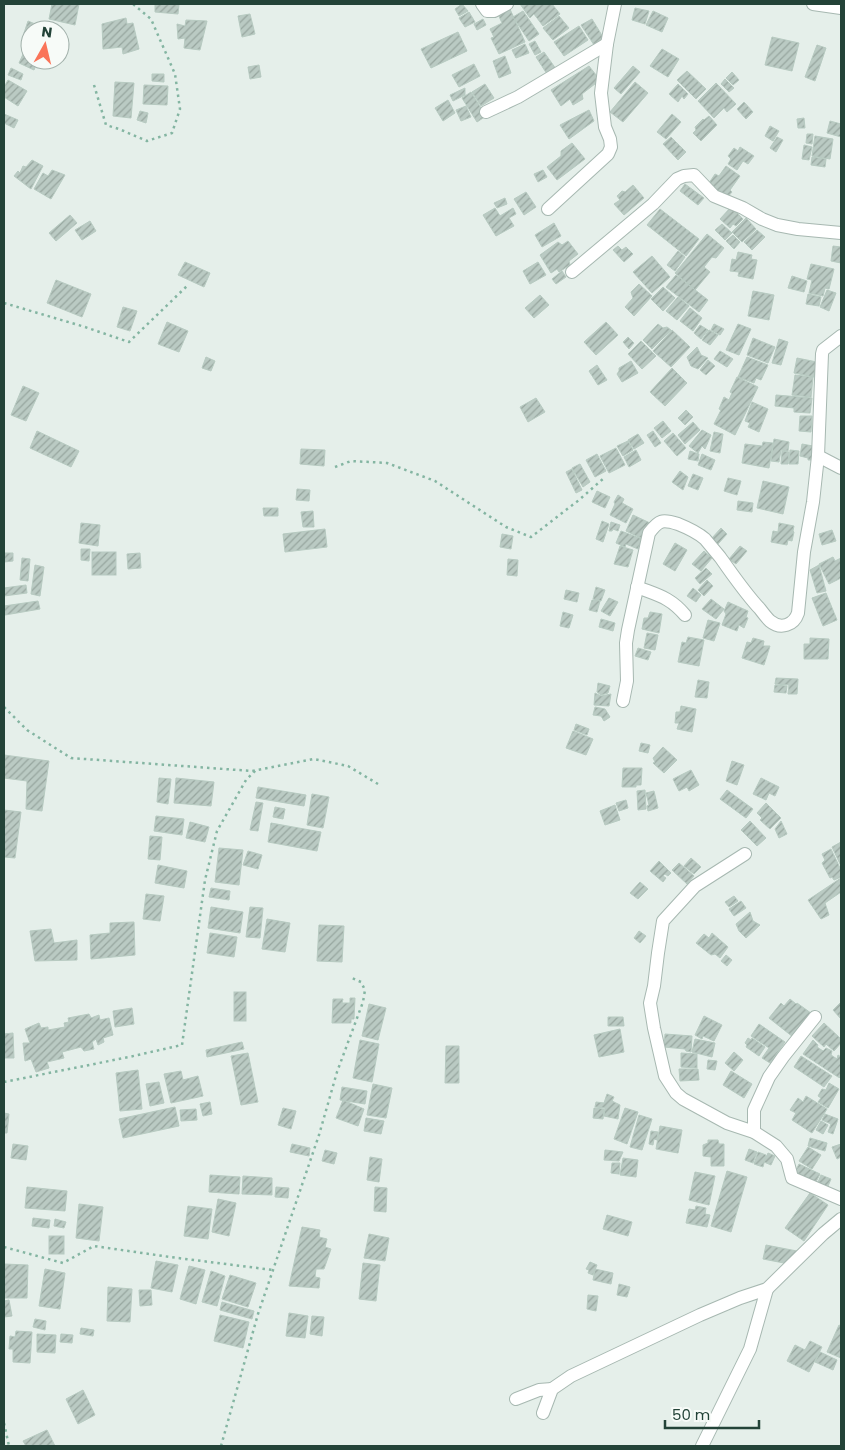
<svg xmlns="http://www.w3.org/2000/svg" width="845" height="1450" font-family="Poppins,sans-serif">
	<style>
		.building { fill: url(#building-hatch); stroke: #b7cac1 }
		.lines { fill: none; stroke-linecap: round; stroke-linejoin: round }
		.minor-casing { stroke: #a7b8b1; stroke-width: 14 }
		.path { stroke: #84b5a2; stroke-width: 2.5; stroke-dasharray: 2.5 4; stroke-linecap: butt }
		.minor { stroke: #fff; stroke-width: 12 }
	</style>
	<defs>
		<pattern id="building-hatch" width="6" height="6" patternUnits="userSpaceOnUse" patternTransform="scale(1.25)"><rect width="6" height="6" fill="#bacac3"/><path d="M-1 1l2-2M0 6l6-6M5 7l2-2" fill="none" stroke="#97a69f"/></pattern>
	</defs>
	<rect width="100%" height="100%" fill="#e5efea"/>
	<g class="building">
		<path d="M52,4H79L75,25L49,19Z"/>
		<path d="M155,4H179L178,14L155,12Z"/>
		<path d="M462,4L468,11L459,16L455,9Z"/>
		<path d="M520,4H552L560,14L543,26L534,14L530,18Z"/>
		<path d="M509,7L525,42L499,54L491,38L494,37L490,29L502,23L497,12Z"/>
		<path d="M635,8L649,11L645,24L632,20Z"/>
		<path d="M523,11L539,34L529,41L513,17Z"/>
		<path d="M653,11L668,18L662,32L646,25Z"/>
		<path d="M469,12L475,22L465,27L459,18Z"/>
		<path d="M250,14L255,34L242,37L238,16Z"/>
		<path d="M559,16L569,28L553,40L543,28Z"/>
		<path d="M126,18L127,24L133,23L139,49L123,54L122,47L103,49L102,24Z"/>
		<path d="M483,19L486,25L477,30L474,24Z"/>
		<path d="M592,19L606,42L596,48L581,25Z"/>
		<path d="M186,20L207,21L200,50L184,48L185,38L178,39L177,24L185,26Z"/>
		<path d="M28,21L40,26L38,30H30V36L24,33Z"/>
		<path d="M579,26L588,40L564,56L554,42Z"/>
		<path d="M458,32L467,51L431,68L421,49Z"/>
		<path d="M772,37L799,43L792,71L765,65Z"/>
		<path d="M535,41L541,52L535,55L529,44Z"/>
		<path d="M525,44L529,53L516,58L512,50Z"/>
		<path d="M817,45L826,48L815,81L805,77Z"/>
		<path d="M662,49L679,59L668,77L650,66Z"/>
		<path d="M24,52L30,55V60H38L34,70L19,63Z"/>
		<path d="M544,52L556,69L547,74L536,57Z"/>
		<path d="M505,56L511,73L499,78L493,61Z"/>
		<path d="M474,64L480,76L459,87L452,75Z"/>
		<path d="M259,65L261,77L250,79L248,67Z"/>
		<path d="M589,66L600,80L582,94L583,99L573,105L570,99L561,106L551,90Z"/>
		<path d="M633,66L640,72L621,94L614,88Z"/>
		<path d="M11,68L23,74L21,80L8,75Z"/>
		<path d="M687,71L706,89L696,99L677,80Z"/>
		<path d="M732,72L739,80L733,85L726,78Z"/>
		<path d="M152,74H164V82L152,81Z"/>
		<path d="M725,79L734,88L729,92L721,84Z"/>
		<path d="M8,80L27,91L18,106L4,97V87Z"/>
		<path d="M115,82L134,83L131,118L113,116Z"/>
		<path d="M635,82L648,93L623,122L610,112Z"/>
		<path d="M716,83L736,104L727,112L724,108L714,118L698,101Z"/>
		<path d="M485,84L494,98L481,106L472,92Z"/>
		<path d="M678,84L688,94L684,99L682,96L678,102L669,94Z"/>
		<path d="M144,85L168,86L167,105L143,104Z"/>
		<path d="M465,88V95L453,101L450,95Z"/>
		<path d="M471,92L486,116L477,122L462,98Z"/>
		<path d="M448,100L455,113L443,121L435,108Z"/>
		<path d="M744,102L753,112L746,119L737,109Z"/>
		<path d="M466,106L471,117L461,121L456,110Z"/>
		<path d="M589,110L594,121L569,139L560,125Z"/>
		<path d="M140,111L148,113L146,123L137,120Z"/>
		<path d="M4,114L18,120L14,128L4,123Z"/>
		<path d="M672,114L681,122L666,139L657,132Z"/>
		<path d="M709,116L717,125L701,141L693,133L696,130L695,127L703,119L704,120Z"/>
		<path d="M804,118L805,128H798L797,119Z"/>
		<path d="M830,121L841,124V137L827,133Z"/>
		<path d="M770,126L779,131L773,141L765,136Z"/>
		<path d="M807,134H813L812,144L806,143Z"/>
		<path d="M815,136L833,139L830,159L812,156Z"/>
		<path d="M671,137L686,152L678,160L663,144Z"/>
		<path d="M777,137L783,140L776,152L770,148Z"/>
		<path d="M572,143L585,159L557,180L547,167L561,156V151Z"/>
		<path d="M804,145L812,147L809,160L802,159Z"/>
		<path d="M740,147L754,156L748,164L743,161L737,170L728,164L731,159L728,156L734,148L738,151Z"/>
		<path d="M812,157L826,159L825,167L811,165Z"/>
		<path d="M32,160L43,166L31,189L14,176L18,171L20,173L23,166L26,167Z"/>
		<path d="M726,166L740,176L730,190L732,192L726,199L707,186L715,174L719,176Z"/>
		<path d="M52,170L65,175L51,199L34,189L43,173L48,176Z"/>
		<path d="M543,170L547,177L538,182L534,174Z"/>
		<path d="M685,184L704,198L698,205L680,191Z"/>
		<path d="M633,185L644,198L624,215L614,204L620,200L617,196L622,191L625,192Z"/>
		<path d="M526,192L536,207L524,215L514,199Z"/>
		<path d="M505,198L507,204L497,208L494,203Z"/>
		<path d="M731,207L743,219L736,226L733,224L730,228L720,219Z"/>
		<path d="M495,208L500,216L513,208L516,214L509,218L514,226L496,236L483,215Z"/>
		<path d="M660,209L699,239L686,256L647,225Z"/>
		<path d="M70,215L77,223L56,241L49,233Z"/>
		<path d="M746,218L756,229L742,242L732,232Z"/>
		<path d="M90,221L96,231L82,240L75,230Z"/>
		<path d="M554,223L561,236L542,247L535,235Z"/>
		<path d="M722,224L732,233L725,240L715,230Z"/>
		<path d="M757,230L765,237L752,250L744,242Z"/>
		<path d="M707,234L724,248L716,258L712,257L704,267L710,272L695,290L675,273Z"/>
		<path d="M733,235L740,242L734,249L726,241Z"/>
		<path d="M568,241L578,254L569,261L570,265L559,272L557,269L551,273L540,255L558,242L562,245Z"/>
		<path d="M618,246L622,250L626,247L633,254L624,262L613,250Z"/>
		<path d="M833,246L841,247V263L831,261Z"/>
		<path d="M678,251L685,257L675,271L667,265Z"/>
		<path d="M738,252L752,255L751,259L757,260L753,279L738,276L739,272L730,271L732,259L736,260Z"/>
		<path d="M652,256L670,277L652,293L633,272Z"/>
		<path d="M185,262L210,273L204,287L178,275Z"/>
		<path d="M538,262L546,275L530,284L523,271Z"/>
		<path d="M811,264L834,269L829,289L825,288L823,296L809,293L812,280L807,279Z"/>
		<path d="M562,271L566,277L556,284L552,279Z"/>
		<path d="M676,275L708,300L699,312L666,287Z"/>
		<path d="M792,276L807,281L804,292L788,288Z"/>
		<path d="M56,280L91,294L82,317L47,303Z"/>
		<path d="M639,284L652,296L634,316L625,307L633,298L631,292Z"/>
		<path d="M663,287L675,298L663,311L651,299Z"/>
		<path d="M827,290L836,293L829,311L820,307Z"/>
		<path d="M753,291L774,295L769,320L748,316Z"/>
		<path d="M808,294L821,297L819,306L806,304Z"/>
		<path d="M540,295L549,305L534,318L525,308Z"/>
		<path d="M678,297L689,306L677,320L666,311Z"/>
		<path d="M123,307L137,311L130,331L117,327Z"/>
		<path d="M690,308L702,318L693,331L680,321Z"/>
		<path d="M167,322L188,331L179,352L158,344Z"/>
		<path d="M606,322L618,335L596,355L584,342Z"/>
		<path d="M658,324L663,328L667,327L671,330L652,349L643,340Z"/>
		<path d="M714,324L724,329L720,335L711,330Z"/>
		<path d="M738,324L751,329L739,355L726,350Z"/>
		<path d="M700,325L708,330L701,339L694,333Z"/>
		<path d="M672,330L690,347L671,367L653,351Z"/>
		<path d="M709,330L718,335L710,345L702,340Z"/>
		<path d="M628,337L634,343L629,349L623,342Z"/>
		<path d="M753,338L775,347L768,363L747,355Z"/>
		<path d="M779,339L788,342L781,365L772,363Z"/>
		<path d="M641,341L656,356L642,369L628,354Z"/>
		<path d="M697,347L701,355L708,358L698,369L691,366L687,357Z"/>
		<path d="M720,351L733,359L727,367L714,359Z"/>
		<path d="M206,357L215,361L211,371L202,368Z"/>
		<path d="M747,357L768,365L761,380L756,378L754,383L738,377Z"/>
		<path d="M797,358L817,362L814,377L794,373Z"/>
		<path d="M708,360L715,366L706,375L700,370Z"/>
		<path d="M631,361L638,373L622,382L617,374L619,371V368Z"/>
		<path d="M597,365L607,380L598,385L589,371Z"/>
		<path d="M672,368L687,383L665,406L650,392Z"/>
		<path d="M795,375L813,377L811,397L792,395Z"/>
		<path d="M737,377L758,387L735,435L714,424L721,410L719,409L724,397L729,400L732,393L730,392Z"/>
		<path d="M23,386L39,393L26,421L11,415Z"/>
		<path d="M776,395L812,398L810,413L794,412V408L775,406Z"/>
		<path d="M536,398L545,412L528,422L520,407Z"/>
		<path d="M752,402L768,409L759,432L748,427L750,423L745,421Z"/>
		<path d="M686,410L693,417L685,425L678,418Z"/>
		<path d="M800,416H812L811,432L799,431Z"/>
		<path d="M663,421L671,431L662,438L654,428Z"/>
		<path d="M693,422L700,430L685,444L678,435Z"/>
		<path d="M702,430L711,435L705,449L702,446L698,453L689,446Z"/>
		<path d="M37,431L79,451L71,467L30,448Z"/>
		<path d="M653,431L661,443L655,447L647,435Z"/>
		<path d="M714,432L723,434L720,453L710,451Z"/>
		<path d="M673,433L686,448L677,456L664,441Z"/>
		<path d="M638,434L644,443L634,449L628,440Z"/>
		<path d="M774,439L789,442L788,451L781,450L779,462L771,461Z"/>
		<path d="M628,441L633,450L623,456L617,446Z"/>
		<path d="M763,442L773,443L769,468L742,463L745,444L762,446Z"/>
		<path d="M802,444L813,446L811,460H808V458L800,456Z"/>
		<path d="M616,448L625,465L609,473L600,456Z"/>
		<path d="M301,449L325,450L324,466L300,464Z"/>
		<path d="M636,450L641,460L629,467L624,457Z"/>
		<path d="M790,450L799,451L798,464H789Z"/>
		<path d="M690,451L699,454L698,461L688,459Z"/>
		<path d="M782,451L789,452L788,464H781Z"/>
		<path d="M597,454L606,471L595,477L586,460Z"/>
		<path d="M702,454L715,460L711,470L698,465Z"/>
		<path d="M580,464L590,482L583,487L572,468Z"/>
		<path d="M572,469L582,490L576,493L566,472Z"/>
		<path d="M680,471L688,477L683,490L672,482Z"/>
		<path d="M693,474L703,478L698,490L688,486Z"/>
		<path d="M728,478L741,481L737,495L724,491Z"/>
		<path d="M763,481L789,487L783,514L757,508Z"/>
		<path d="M297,489L310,490L309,501L296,500Z"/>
		<path d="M597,491L610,497L605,508L592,502Z"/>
		<path d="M618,495L624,499L622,503L633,509L626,523L610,515L615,504L614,502Z"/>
		<path d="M738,501L753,503L752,512L737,510Z"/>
		<path d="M263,508H278V516H264Z"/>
		<path d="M313,511L314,527H303L301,512Z"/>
		<path d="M633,515L650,523L643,539L626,531Z"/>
		<path d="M602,521L609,524L603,542L596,539Z"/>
		<path d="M611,522L620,525L618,531L613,529L612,531H609Z"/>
		<path d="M81,523L100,525L98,546L79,543Z"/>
		<path d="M779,523L794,526L793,531L794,532L792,541L788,540L787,545L771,542L773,531L778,532Z"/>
		<path d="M721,528L727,534L718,544L712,538Z"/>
		<path d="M325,529L327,547L285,552L283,534Z"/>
		<path d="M832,530L836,541L822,545L819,534Z"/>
		<path d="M621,531L642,539L638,549L626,544L625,547L616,543Z"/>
		<path d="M502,534L513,536L511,549L500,547Z"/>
		<path d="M675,543L687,550L675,571L663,564Z"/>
		<path d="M620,546L633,550L628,567L614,564Z"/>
		<path d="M740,546L747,551L736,564L729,559Z"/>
		<path d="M81,549H90L89,561L81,560Z"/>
		<path d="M704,551L712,558L701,571L692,564Z"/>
		<rect x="92" y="552" width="24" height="23"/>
		<path d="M4,553H13V561L4,562Z"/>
		<path d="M140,553L141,568L128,569L127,554Z"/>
		<path d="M833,557L835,561L841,558V578L829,584L819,564Z"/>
		<path d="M22,558L30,559L28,581L20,580Z"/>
		<path d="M508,559L518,560L517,576L507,575Z"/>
		<path d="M35,565L44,567L40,596L31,594Z"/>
		<path d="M819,565L826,591L817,593L810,570Z"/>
		<path d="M706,568L712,574L700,584L695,578Z"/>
		<path d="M707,580L713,586L704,596L698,590Z"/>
		<path d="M26,585L27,593L4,596V588Z"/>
		<path d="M596,587L605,590L601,601L593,599Z"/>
		<path d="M693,588L701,595L696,602L687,596Z"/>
		<path d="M566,590L579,593L577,602L564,599Z"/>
		<path d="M826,593L837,620L823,626L812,598Z"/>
		<path d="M609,598L618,602L610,616L601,611Z"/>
		<path d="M711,599L724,609L716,619L702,609Z"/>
		<path d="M592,600L600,601L597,612L589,610Z"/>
		<path d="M38,601L40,609L5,615L4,606Z"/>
		<path d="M728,602L748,611L746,617L748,618L744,628L739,625L737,631L722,625L726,614L724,611Z"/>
		<path d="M563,612L573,615L569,628L560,626Z"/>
		<path d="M650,612L662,614L659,633L642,629L644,618H648Z"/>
		<path d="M601,619L615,623L613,631L599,627Z"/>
		<path d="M708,620L720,623L714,641L703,638Z"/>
		<path d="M647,633L658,635L655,650L644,648Z"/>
		<path d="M688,637L704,640L699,666L678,662L682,642L686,643Z"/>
		<path d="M753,638L764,641L763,646H770L764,665L742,658L747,642L751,643Z"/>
		<path d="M810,638L829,639L828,659H804V644H810Z"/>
		<path d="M638,648L651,652L648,660L635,656Z"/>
		<path d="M776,678L798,679L797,694H788L789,685L775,684Z"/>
		<path d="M698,680L709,682L707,698L695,697Z"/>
		<path d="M598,683L610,686L608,693L601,695L597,692Z"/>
		<path d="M775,685L787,686L786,693L774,692Z"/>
		<path d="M595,693L601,696L611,694L609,706L594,705Z"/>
		<path d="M681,706L696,709L692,732L677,729L679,723H675L676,712H680Z"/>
		<path d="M595,707L605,709L610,717L604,721L601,716L593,715Z"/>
		<path d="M576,724L589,729L587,735L574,730Z"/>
		<path d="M573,731L593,739L586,755L566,748Z"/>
		<path d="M641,743L650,745L648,753L639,751Z"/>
		<path d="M663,747L677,760L664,773L653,763L655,762L653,758Z"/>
		<path d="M4,755L49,761L42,811L26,809L27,781L4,778Z"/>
		<path d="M732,761L744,765L737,785L726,781Z"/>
		<path d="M623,768H642L641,785H636V787H622Z"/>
		<path d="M691,770L699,785L689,791L687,787L679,791L673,779Z"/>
		<path d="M159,778L171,779L168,804L157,802Z"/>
		<path d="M176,778L214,782L211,806L174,803Z"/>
		<path d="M761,778L779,787L775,796L769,793L766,800L753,794Z"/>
		<path d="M258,787L306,795L304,806L256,798Z"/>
		<path d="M645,790L646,809L638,810L637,791Z"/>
		<path d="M727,790L753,809L746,818L720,799Z"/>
		<path d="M654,791L658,808L648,811L647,806L649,805L646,793Z"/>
		<path d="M312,794L329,797L323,828L307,825Z"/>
		<path d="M626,800L628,808L619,811L616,803Z"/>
		<path d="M256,802L263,803L258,831L250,830Z"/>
		<path d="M766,803L781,818L770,829L760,820L762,818L757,813Z"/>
		<path d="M615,805L620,820L605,825L600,811Z"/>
		<path d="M275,807L285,809L283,819L273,817Z"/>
		<path d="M4,810L21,812L15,858L4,857Z"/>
		<path d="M156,816L184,819L182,835L154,831Z"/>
		<path d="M750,821L766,838L757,846L741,830Z"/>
		<path d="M781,821L787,834L779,838L775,829Z"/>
		<path d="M190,822L209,827L205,842L186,838Z"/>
		<path d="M271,823L321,832L317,851L268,842Z"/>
		<path d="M150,836L162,837L160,860L148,859Z"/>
		<path d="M841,842V866L832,847Z"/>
		<path d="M219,848L243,850L239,885L215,882Z"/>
		<path d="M831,849L841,870V877L834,880L832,877L830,878L822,863L825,860L822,854Z"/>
		<path d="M248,851L262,855L258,869L243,865Z"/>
		<path d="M691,858L701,867L694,874L684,866Z"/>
		<path d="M659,861L671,873L668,876L665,874L663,876L666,878L663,882L650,871Z"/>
		<path d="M679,863L694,876L687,884L672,870Z"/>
		<path d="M158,865L187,871L184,888L155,883Z"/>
		<path d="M841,878V892L825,903L829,915L821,919L808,900Z"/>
		<path d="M640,882L648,889L638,899L630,893Z"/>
		<path d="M211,888L230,891L229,900L209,897Z"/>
		<path d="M146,894L164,896L160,921L143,919Z"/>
		<path d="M734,896L738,901L729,907L725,902Z"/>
		<path d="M741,901L746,908L734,916L729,909Z"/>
		<path d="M211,907L243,912L240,933L208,928Z"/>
		<path d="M250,907L263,908L260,938L246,937Z"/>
		<path d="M750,912L753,921L760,925L746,938L739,931L736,924Z"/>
		<path d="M267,919L290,923L285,952L262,949Z"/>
		<path d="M134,922L135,955L91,959L90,935L110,933V923Z"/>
		<path d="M319,925L344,926L342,962L317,961Z"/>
		<path d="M51,929L54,943L77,940V960L35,961L30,931Z"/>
		<path d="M639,931L646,936L640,943L634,938Z"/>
		<path d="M210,933L237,937L234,957L207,953Z"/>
		<path d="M712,933L728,947L720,958L715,954L711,955L696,943L704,934L709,938Z"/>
		<path d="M726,955L732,960L727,966L721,961Z"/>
		<rect x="234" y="992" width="12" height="29"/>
		<path d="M350,998H355L354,1019H351V1023H332L333,999H343L342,1003H350Z"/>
		<path d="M790,999L796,1004L797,1003L815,1016L793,1037L769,1018L781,1003L784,1006Z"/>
		<path d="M840,1003L841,1007V1019L833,1010Z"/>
		<path d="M369,1004L386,1008L378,1040L362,1036Z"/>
		<path d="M132,1008L134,1024L115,1027L113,1011Z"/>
		<path d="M89,1014L91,1018L99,1015L100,1020L109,1018L113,1035L103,1038L104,1042L98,1045L96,1039L92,1042L94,1049L84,1051L81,1047L62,1052L64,1058L47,1062L49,1068L36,1072L31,1059L25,1061L23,1043H30L25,1029L39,1023L41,1028L48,1027V1030L65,1027L64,1023L69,1022L68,1018Z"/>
		<path d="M704,1016L722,1025L714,1041L703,1036L702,1039L695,1035Z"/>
		<path d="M608,1017H623L624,1026H608Z"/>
		<path d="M824,1023L841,1039V1043L834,1051L826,1044L824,1047L812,1036Z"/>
		<path d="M759,1024L785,1042L770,1063L762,1058L769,1048L751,1036Z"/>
		<path d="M620,1029L624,1052L599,1057L594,1035Z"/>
		<path d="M13,1033L14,1058H4V1034Z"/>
		<path d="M665,1034L692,1036L691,1052L686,1051L685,1049L664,1047Z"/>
		<path d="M748,1038L751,1040L752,1038L765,1047L759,1056L746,1047L747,1045L745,1043Z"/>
		<path d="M695,1039L715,1043L712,1057L692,1052Z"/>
		<path d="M360,1040L379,1044L372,1082L353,1078Z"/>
		<path d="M813,1040L818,1045L817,1047L823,1051L826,1048L832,1051L831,1055L837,1059L838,1055L841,1057V1078L838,1077L803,1054Z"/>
		<path d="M242,1042L244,1049L207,1057L206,1050Z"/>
		<path d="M446,1046H459V1083H445Z"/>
		<path d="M734,1052L743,1060L734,1071L725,1063Z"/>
		<path d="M248,1053L258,1102L241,1105L231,1056Z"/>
		<path d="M681,1053L697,1054V1068L681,1067Z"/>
		<path d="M801,1056L832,1076L824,1087L794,1067Z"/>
		<path d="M708,1060L717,1061L715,1070L707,1069Z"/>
		<path d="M679,1069H698L699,1080L680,1081Z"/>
		<path d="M138,1070L142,1109L120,1111L116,1073Z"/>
		<path d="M181,1071L183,1080L198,1076L203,1096L171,1103L164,1074Z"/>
		<path d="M731,1071L752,1084L744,1098L723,1085Z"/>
		<path d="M159,1082L164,1103L150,1106L146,1084Z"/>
		<path d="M829,1083L839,1089L828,1108L818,1102L821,1098L818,1096L822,1089L826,1090Z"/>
		<path d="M373,1084L392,1088L386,1118L367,1115Z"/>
		<path d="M342,1087L367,1091L365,1104L340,1100Z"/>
		<path d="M607,1094L614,1097L612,1101L620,1105L618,1119L604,1116L605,1108L595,1107L596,1102L604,1103Z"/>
		<path d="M806,1096L827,1109L812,1133L792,1120L796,1113L790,1110L798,1098L803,1102Z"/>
		<path d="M343,1100L364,1109L358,1126L336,1118Z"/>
		<path d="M210,1102L212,1114L203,1116L200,1104Z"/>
		<path d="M175,1107L179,1126L123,1138L119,1119Z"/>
		<path d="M283,1108L296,1111L291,1129L278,1125Z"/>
		<path d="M594,1108L604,1109L603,1119L593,1118Z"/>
		<path d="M625,1108L638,1112L627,1144L614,1139Z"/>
		<path d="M196,1109L197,1120L181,1121L180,1110Z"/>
		<path d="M4,1113L9,1114L7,1133H4Z"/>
		<path d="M825,1114L838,1119L833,1134L828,1132L831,1124L822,1120Z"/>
		<path d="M639,1115L652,1119L642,1150L630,1147Z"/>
		<path d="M366,1118L384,1121L381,1134L364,1131Z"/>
		<path d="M821,1121L828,1125L823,1134L816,1130Z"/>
		<path d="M660,1126L682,1130L678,1153L656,1149Z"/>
		<path d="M651,1131L658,1132L657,1140L654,1139L653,1145L649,1144Z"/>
		<path d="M810,1138L827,1143L825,1151L808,1146Z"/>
		<path d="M708,1140H718L719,1144H724V1166H711V1157L703,1156V1145L708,1143Z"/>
		<path d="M13,1144L28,1146L26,1160L11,1158Z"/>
		<path d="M292,1144L310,1148L309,1156L290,1152Z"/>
		<path d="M841,1144V1157L837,1159L832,1147Z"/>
		<path d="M808,1147L821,1155L812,1169L799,1161Z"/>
		<path d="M749,1149L757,1152L753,1163L745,1160Z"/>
		<path d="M325,1150L337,1153L334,1164L322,1161Z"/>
		<path d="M605,1150L623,1152L619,1161L604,1160Z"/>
		<path d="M758,1152L766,1155L763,1167L754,1164Z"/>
		<path d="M768,1153L775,1156L771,1165L764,1162Z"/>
		<path d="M370,1157L382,1159L379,1182L367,1180Z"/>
		<path d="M623,1158L638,1160L636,1177L620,1175Z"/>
		<path d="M612,1163H620L619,1174L611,1173Z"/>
		<path d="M799,1164L820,1174L815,1184L794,1174Z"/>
		<path d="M727,1171L747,1177L731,1232L711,1226Z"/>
		<path d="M695,1172L715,1176L709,1205L689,1200Z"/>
		<path d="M210,1175L240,1177L239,1194L209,1192Z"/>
		<path d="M821,1175L831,1179L826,1191L816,1187Z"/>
		<path d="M243,1176L272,1178V1195L242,1194Z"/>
		<path d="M27,1187L67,1191L65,1211L25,1208Z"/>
		<path d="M276,1187L289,1188L288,1198L275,1197Z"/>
		<path d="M375,1187L387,1188L386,1212L374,1211Z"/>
		<path d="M810,1193L828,1205L804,1241L785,1228Z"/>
		<path d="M218,1199L236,1203L229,1236L212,1232Z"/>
		<path d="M79,1204L103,1207L99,1241L76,1238Z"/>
		<path d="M188,1206L212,1209L208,1239L184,1236Z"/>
		<path d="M696,1206L706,1208L705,1214L710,1215L707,1227L686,1223L689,1209L695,1210Z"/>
		<path d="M607,1215L632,1222L628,1236L603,1229Z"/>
		<path d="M33,1218L50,1220L49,1228L32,1226Z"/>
		<path d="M55,1219L66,1222L64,1228L54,1226Z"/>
		<path d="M302,1227L320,1230L319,1237L327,1239L325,1247L331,1249L324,1269H316L315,1277L320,1278L319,1288L289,1286Z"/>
		<path d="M369,1234L389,1238L385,1261L364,1258Z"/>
		<rect x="49" y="1236" width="15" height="18"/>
		<path d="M766,1245L802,1252L789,1264L763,1259Z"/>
		<path d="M156,1261L178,1265L172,1292L151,1288Z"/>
		<path d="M590,1262L597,1265L593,1275L588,1273L589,1270L586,1269Z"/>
		<path d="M363,1263L380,1265L376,1301L359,1299Z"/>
		<path d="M4,1264L28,1265L27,1298H4Z"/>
		<path d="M189,1266L205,1270L196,1304L180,1299Z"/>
		<path d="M45,1269L65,1273L60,1309L39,1306Z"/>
		<path d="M595,1269L613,1273L611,1284L593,1280Z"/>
		<path d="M211,1271L225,1276L217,1306L202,1302Z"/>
		<path d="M230,1275L256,1283L248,1307L222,1299Z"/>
		<path d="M619,1284L630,1287L627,1297L617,1295Z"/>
		<path d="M108,1287L132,1289L130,1322L107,1321Z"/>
		<path d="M139,1290H151L152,1305L140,1306Z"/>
		<path d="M588,1295L598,1296L596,1311L587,1309Z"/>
		<path d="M9,1300L12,1316L4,1317V1301Z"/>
		<path d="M222,1302L254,1311L252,1319L220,1310Z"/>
		<path d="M289,1313L308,1316L305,1338L286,1336Z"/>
		<path d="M220,1315L249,1322L243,1348L214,1341Z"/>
		<path d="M312,1316L324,1317L322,1336L310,1334Z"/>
		<path d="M35,1319L46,1321L45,1330L33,1327Z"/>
		<path d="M839,1325L841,1326V1358L827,1352Z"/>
		<path d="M81,1328L94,1330L93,1336L80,1334Z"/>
		<path d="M16,1331L32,1332L30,1363L13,1362V1349H9L10,1336L15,1337Z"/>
		<path d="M37,1334L56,1335L55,1353L37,1352Z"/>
		<path d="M61,1334L73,1335L72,1343L60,1342Z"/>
		<path d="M810,1341L822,1347L809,1372L787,1361L795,1345L805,1350Z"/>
		<path d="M820,1352L837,1360L833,1370L815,1362Z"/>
		<path d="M83,1390L95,1415L78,1424L66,1399Z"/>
		<path d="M47,1430L55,1446H26L23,1441Z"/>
	</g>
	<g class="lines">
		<g class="minor-casing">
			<g id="minor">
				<path d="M482,4L487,11H494L507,4"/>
				<path d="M813,4L841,8"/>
				<path d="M486,112L518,97L607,44"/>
				<path d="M548,209L608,154L611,147L610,139L605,127L601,93L607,44L615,4"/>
				<path d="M572,272L653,204L677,179L684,176L694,175L714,196L743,208L762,219L777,225L798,229L841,233"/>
				<path d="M818,456L841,468"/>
				<path d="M637,587C657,595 670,597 685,615"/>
				<path d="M623,701L627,681L626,643L628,630L649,533C659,520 662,519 678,524C688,528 697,532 705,539C710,545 715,551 720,557C733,575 745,593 760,609C763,613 767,618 770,621C781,630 794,625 798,613L804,552L813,502L818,456L822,354L823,350L841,336"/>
				<path d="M745,854L695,886L663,921L658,953L654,986L650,1003L654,1028L665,1076L676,1093L683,1099L727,1123L754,1132L776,1146L787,1159L792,1178L841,1199"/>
				<path d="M754,1132V1110L769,1077L783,1057L815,1017"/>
				<path d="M516,1399L539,1390L552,1389"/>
				<path d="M543,1413L552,1389L571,1376L700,1315L740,1298L767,1289L823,1234L841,1219"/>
				<path d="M702,1446L750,1349L767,1289"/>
			</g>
		</g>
		<g class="path">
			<path d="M94,85L106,125L119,129L147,141L172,133L180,109L175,74L151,19L133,4"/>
			<path d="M4,303L85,327L129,342L188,285"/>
			<path d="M335,467L351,461L387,463L435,481L506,527L531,537L579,500L604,478"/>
			<path d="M4,707L27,730L71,758L252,771L314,759L348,766L378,784"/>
			<path d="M4,1082L129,1057L182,1045L205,880L217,831L246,780L256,770"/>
			<path d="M4,1247L63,1263L94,1246L170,1257L273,1270"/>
			<path d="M4,1423L9,1446"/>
			<path d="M221,1446L258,1314L319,1135L337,1072L363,1002L365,990L361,982L352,978"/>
		</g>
		<use href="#minor" class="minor"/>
	</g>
	<rect width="845" height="1450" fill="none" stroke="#234338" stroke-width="10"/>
	<g transform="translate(45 45) rotate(8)"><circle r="24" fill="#f7fbf8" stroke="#a2b1ab"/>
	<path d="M0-4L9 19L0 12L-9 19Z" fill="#fa7459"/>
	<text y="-8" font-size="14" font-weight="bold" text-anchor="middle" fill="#234338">N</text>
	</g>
	<path d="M665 1420v8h94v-8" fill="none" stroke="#234338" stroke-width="2.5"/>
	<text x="672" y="1420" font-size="15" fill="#234338" stroke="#f7fbf8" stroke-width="4" paint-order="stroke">50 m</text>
</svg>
